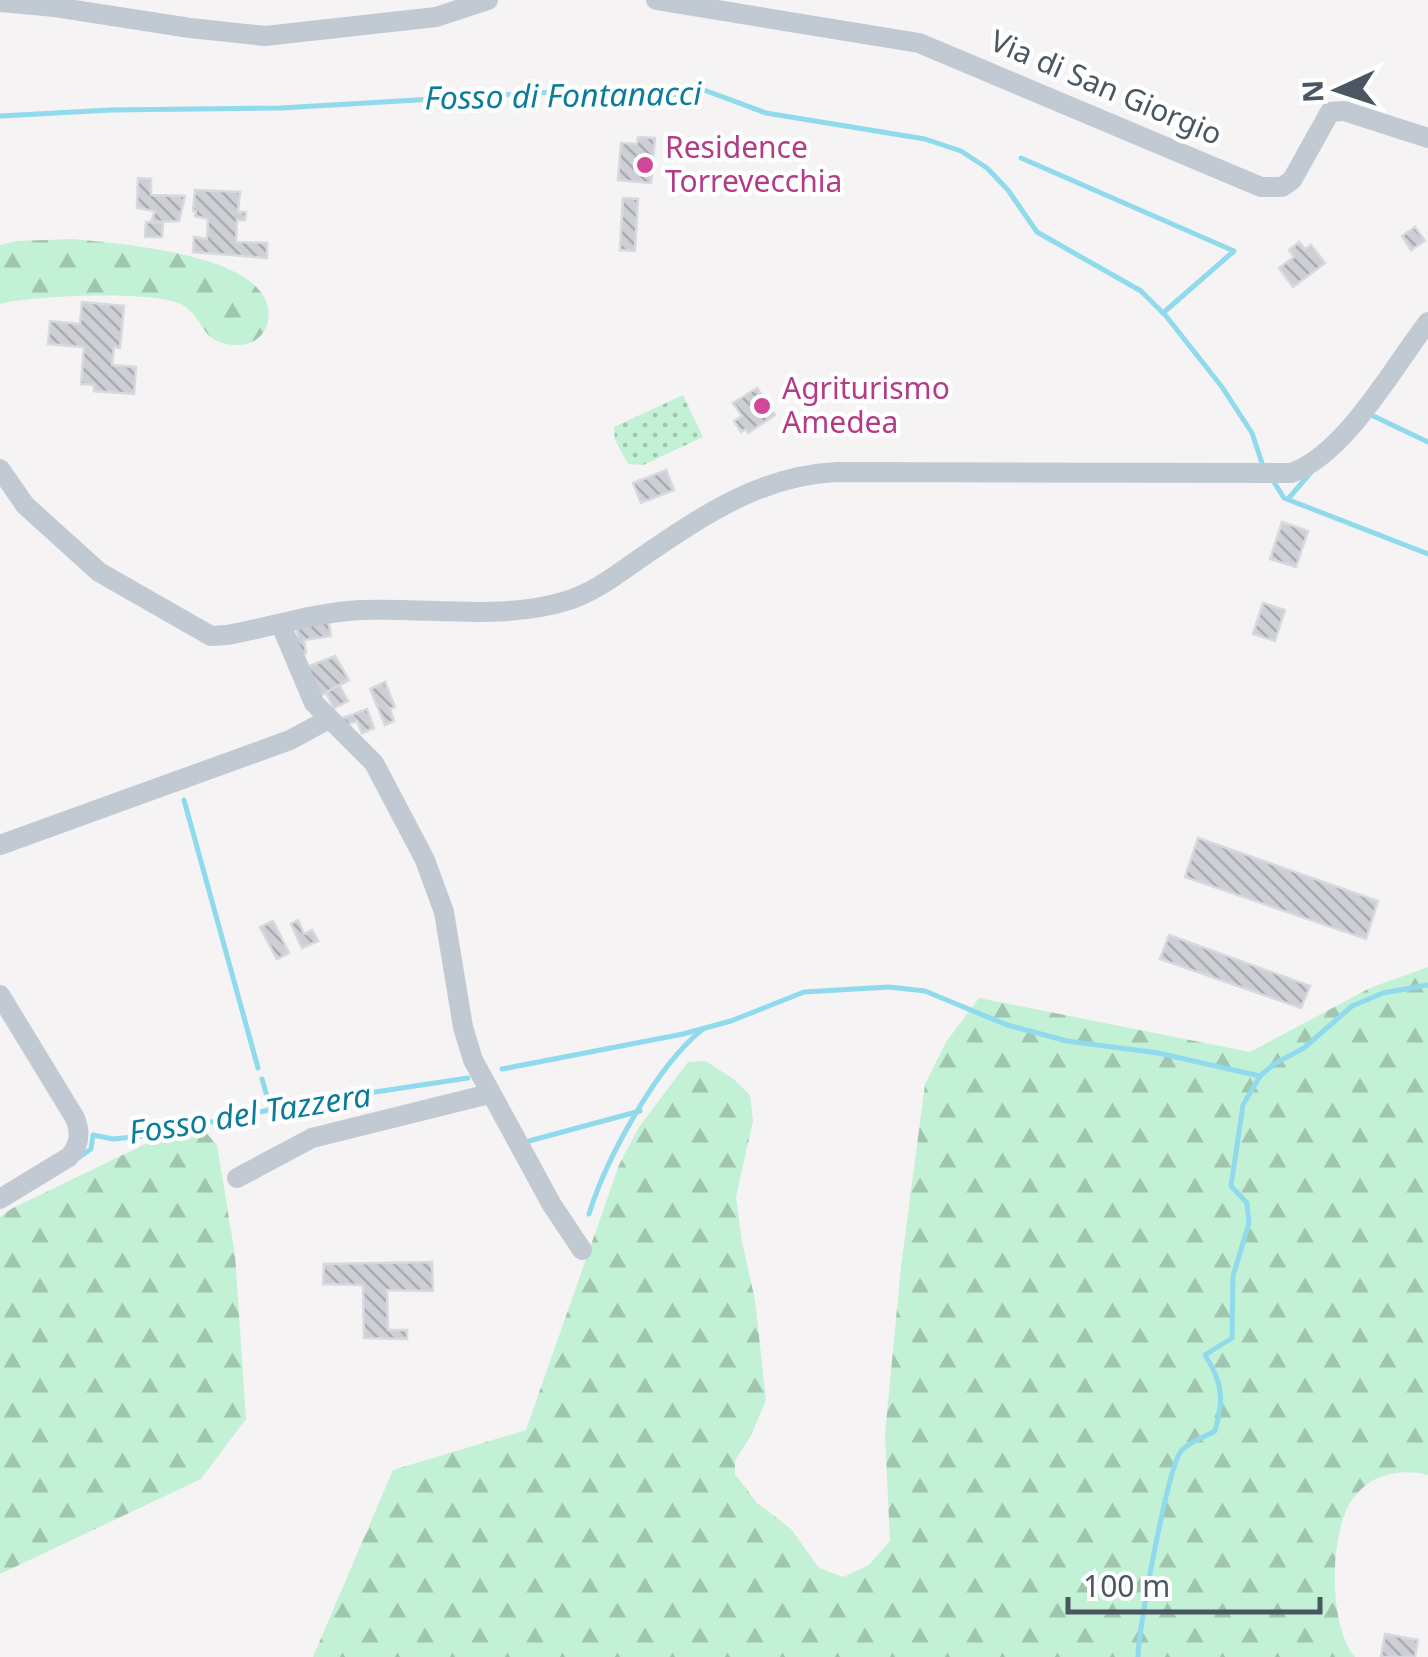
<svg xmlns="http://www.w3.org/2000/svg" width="1428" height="1657" font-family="'Noto Sans',sans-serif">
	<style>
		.grass { fill: url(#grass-dots) }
		.forest { fill: url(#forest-firs) }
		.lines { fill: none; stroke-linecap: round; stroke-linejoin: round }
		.stream { stroke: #90daee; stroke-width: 5 }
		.building { fill: url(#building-back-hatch); stroke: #d7d9de; stroke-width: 2.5 }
		.minor { stroke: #c1cad2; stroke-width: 20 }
		.hotel-dot { fill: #d1479c; stroke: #fff; stroke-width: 4 }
		.labels { text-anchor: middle; stroke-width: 9; stroke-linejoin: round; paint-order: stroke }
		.street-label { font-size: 30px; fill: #4a5661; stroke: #fff }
		.hotel-label { font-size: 30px; fill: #b23c85; stroke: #fff; text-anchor: start }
		.water-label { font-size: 32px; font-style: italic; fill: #0c7c9b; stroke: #fff }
	</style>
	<defs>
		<pattern id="grass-dots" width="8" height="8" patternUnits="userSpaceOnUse" patternTransform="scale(2.5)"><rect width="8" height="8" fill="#c3f1d5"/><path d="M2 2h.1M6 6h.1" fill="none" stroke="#a0c6b0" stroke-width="1.8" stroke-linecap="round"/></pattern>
		<pattern id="forest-firs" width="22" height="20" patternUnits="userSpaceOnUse" patternTransform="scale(2.5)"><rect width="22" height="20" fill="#c3f1d5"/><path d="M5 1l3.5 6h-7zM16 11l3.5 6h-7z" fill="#a0c6b0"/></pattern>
		<pattern id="building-back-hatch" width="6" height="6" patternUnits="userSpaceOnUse" patternTransform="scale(2.5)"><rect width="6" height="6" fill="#cdcfd5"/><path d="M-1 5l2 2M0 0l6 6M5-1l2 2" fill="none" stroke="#a8abb0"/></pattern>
	</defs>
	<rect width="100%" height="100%" fill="#f5f3f3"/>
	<path class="grass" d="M683,395L703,437L643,465L628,464L615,440L614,427Z"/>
	<g class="forest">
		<path d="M74,239C118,244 280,254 268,321C265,337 251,346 235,345C200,343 205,319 183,305C158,290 30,295 0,304V245L18,241Z"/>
		<path d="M1428,967V1475C1399,1468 1370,1474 1352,1500C1329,1533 1328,1626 1355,1657H313L393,1470L526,1430L619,1165L639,1127L688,1062L706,1061L736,1081L750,1095L753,1121L736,1197L742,1242L755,1300L766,1400L752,1433L735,1461V1474L757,1503L791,1529L819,1568L843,1577L869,1565L890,1541L885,1434L901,1267L925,1084L946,1042L979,998L1250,1052L1370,988Z"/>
		<path d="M195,1120L217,1145L235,1255L246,1419L201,1479L0,1574V1217L11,1209Z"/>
	</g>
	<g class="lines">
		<g class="stream">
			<path d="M0,116L111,110L281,108L604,89L633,101L704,90L766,113L925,139L961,151L987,168L1008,190L1037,232L1141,291L1166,316L1222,387L1252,433L1263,466"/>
			<path d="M1021,158L1234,251L1163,313"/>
			<path d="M1367,413L1428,442"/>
			<path d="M1272,479L1284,498L1428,554"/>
			<path d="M1288,499L1312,471"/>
			<path d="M184,800L258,1068"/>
			<path d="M502,1069L683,1034L731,1021L804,992L889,987L925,991L1007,1025L1067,1041L1158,1053L1260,1076"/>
			<path d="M262,1079L271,1110"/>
			<path d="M529,1141L640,1111"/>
			<path d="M78,1158L91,1149L93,1135L113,1139L144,1136L274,1109L309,1107L375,1092L468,1078"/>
			<path d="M589,1214C606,1159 657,1065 703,1029"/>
			<path d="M1138,1657C1138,1630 1168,1467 1181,1451C1189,1442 1205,1437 1215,1431C1224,1400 1223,1383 1205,1355L1232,1338L1233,1276L1249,1223L1247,1203L1231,1186L1243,1105L1260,1076L1274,1064L1304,1048L1352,1006L1383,993L1428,985"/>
		</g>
	</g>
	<g class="building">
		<path d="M638,137L655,138L651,183L618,180L621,143L637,144Z"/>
		<path d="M138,178L151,179V195L185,196L179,221L151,222L155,211L137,208Z"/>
		<path d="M195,190L240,192L238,212H246L245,220H237L236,242L267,243V258L193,252L194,237L207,239L208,219L195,216L196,211H193Z"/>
		<path d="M623,198L638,199L635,251L620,250Z"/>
		<path d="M146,222L163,223L162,237H145Z"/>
		<path d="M1415,227L1425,241L1411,250L1402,236Z"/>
		<path d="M1299,242L1305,249L1311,245L1325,263L1293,287L1279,268L1294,257L1289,250Z"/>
		<path d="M82,302L124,306L120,348L114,347L112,365L136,367L134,394L94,391V385L81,384L84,347L48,344L50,321L80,324Z"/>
		<path d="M757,388L775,415L748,433L746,429L741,432L734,421L742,416L733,403Z"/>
		<path d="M666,470L674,490L641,503L633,483Z"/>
		<path d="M1282,522L1308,531L1296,567L1270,559Z"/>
		<path d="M1263,603L1285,610L1275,641L1253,634Z"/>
		<path d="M328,619L331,636L304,640L306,653L298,655L293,637L298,636L297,629Z"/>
		<path d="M335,656L349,680L316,698L302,669Z"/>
		<path d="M385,682L395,707L390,709L394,721L385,725L370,689Z"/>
		<path d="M339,685L348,701L334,708L326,693Z"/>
		<path d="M367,709L374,728L362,733L357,721L346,725L343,718Z"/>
		<path d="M1198,838L1378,901L1366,939L1185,877Z"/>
		<path d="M298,920L304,934L312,930L318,941L302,948L291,924Z"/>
		<path d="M273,921L289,953L277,959L260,927Z"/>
		<path d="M1169,935L1310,986L1301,1008L1160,959Z"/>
		<path d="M432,1262L433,1291L387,1290L388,1330H407V1339L364,1338L363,1285L323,1284L324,1264Z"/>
		<path d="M1385,1634L1418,1640L1415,1657H1381Z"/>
	</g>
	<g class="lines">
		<g class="minor">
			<path d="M656,0L919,43L1261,187H1282L1292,180L1330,112L1344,111L1428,138"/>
			<path d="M0,2L55,7L190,28L265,36L436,17L488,0"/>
			<path d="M0,469L25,505L99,572L211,636L227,635C272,627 316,612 361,610C428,607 501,621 566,601C593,593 616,575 639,559C701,517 760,475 838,472L1291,473C1345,455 1394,366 1428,322"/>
			<path d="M281,625L314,703L374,763L425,860L444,912L463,1027L473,1060L552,1205L582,1250"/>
			<path d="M0,845L290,740L329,719"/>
			<path d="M0,995L75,1118C81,1133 80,1145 69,1157L0,1199"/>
			<path d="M237,1178L312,1138L489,1094"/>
		</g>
	</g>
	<g class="hotel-dot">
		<circle cx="645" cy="165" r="10"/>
		<circle cx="762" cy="406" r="10"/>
	</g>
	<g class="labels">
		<g class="street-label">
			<text transform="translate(1106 88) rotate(23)" y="10">Via di San Giorgio</text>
		</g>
		<g class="hotel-label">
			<text x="665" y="158">Residence<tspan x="665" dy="34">Torrevecchia</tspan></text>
			<text x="782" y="399">Agriturismo<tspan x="782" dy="34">Amedea</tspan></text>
		</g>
		<g class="water-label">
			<text transform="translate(563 96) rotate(-1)" y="11">Fosso di Fontanacci</text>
			<text transform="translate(250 1114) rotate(-9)" y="11">Fosso del Tazzera</text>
		</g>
	</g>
	<g transform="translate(1338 90) rotate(267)" stroke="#ffffff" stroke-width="8" paint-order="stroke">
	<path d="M0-8L18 38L0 25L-18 38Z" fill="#4a5661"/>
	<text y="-15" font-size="28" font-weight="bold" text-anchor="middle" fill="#4a5661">N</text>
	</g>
	<path d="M1068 1597v15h252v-15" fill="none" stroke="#4a5661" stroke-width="5"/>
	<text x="1083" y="1597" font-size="30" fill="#4a5661" stroke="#ffffff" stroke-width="8" paint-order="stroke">100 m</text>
</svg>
